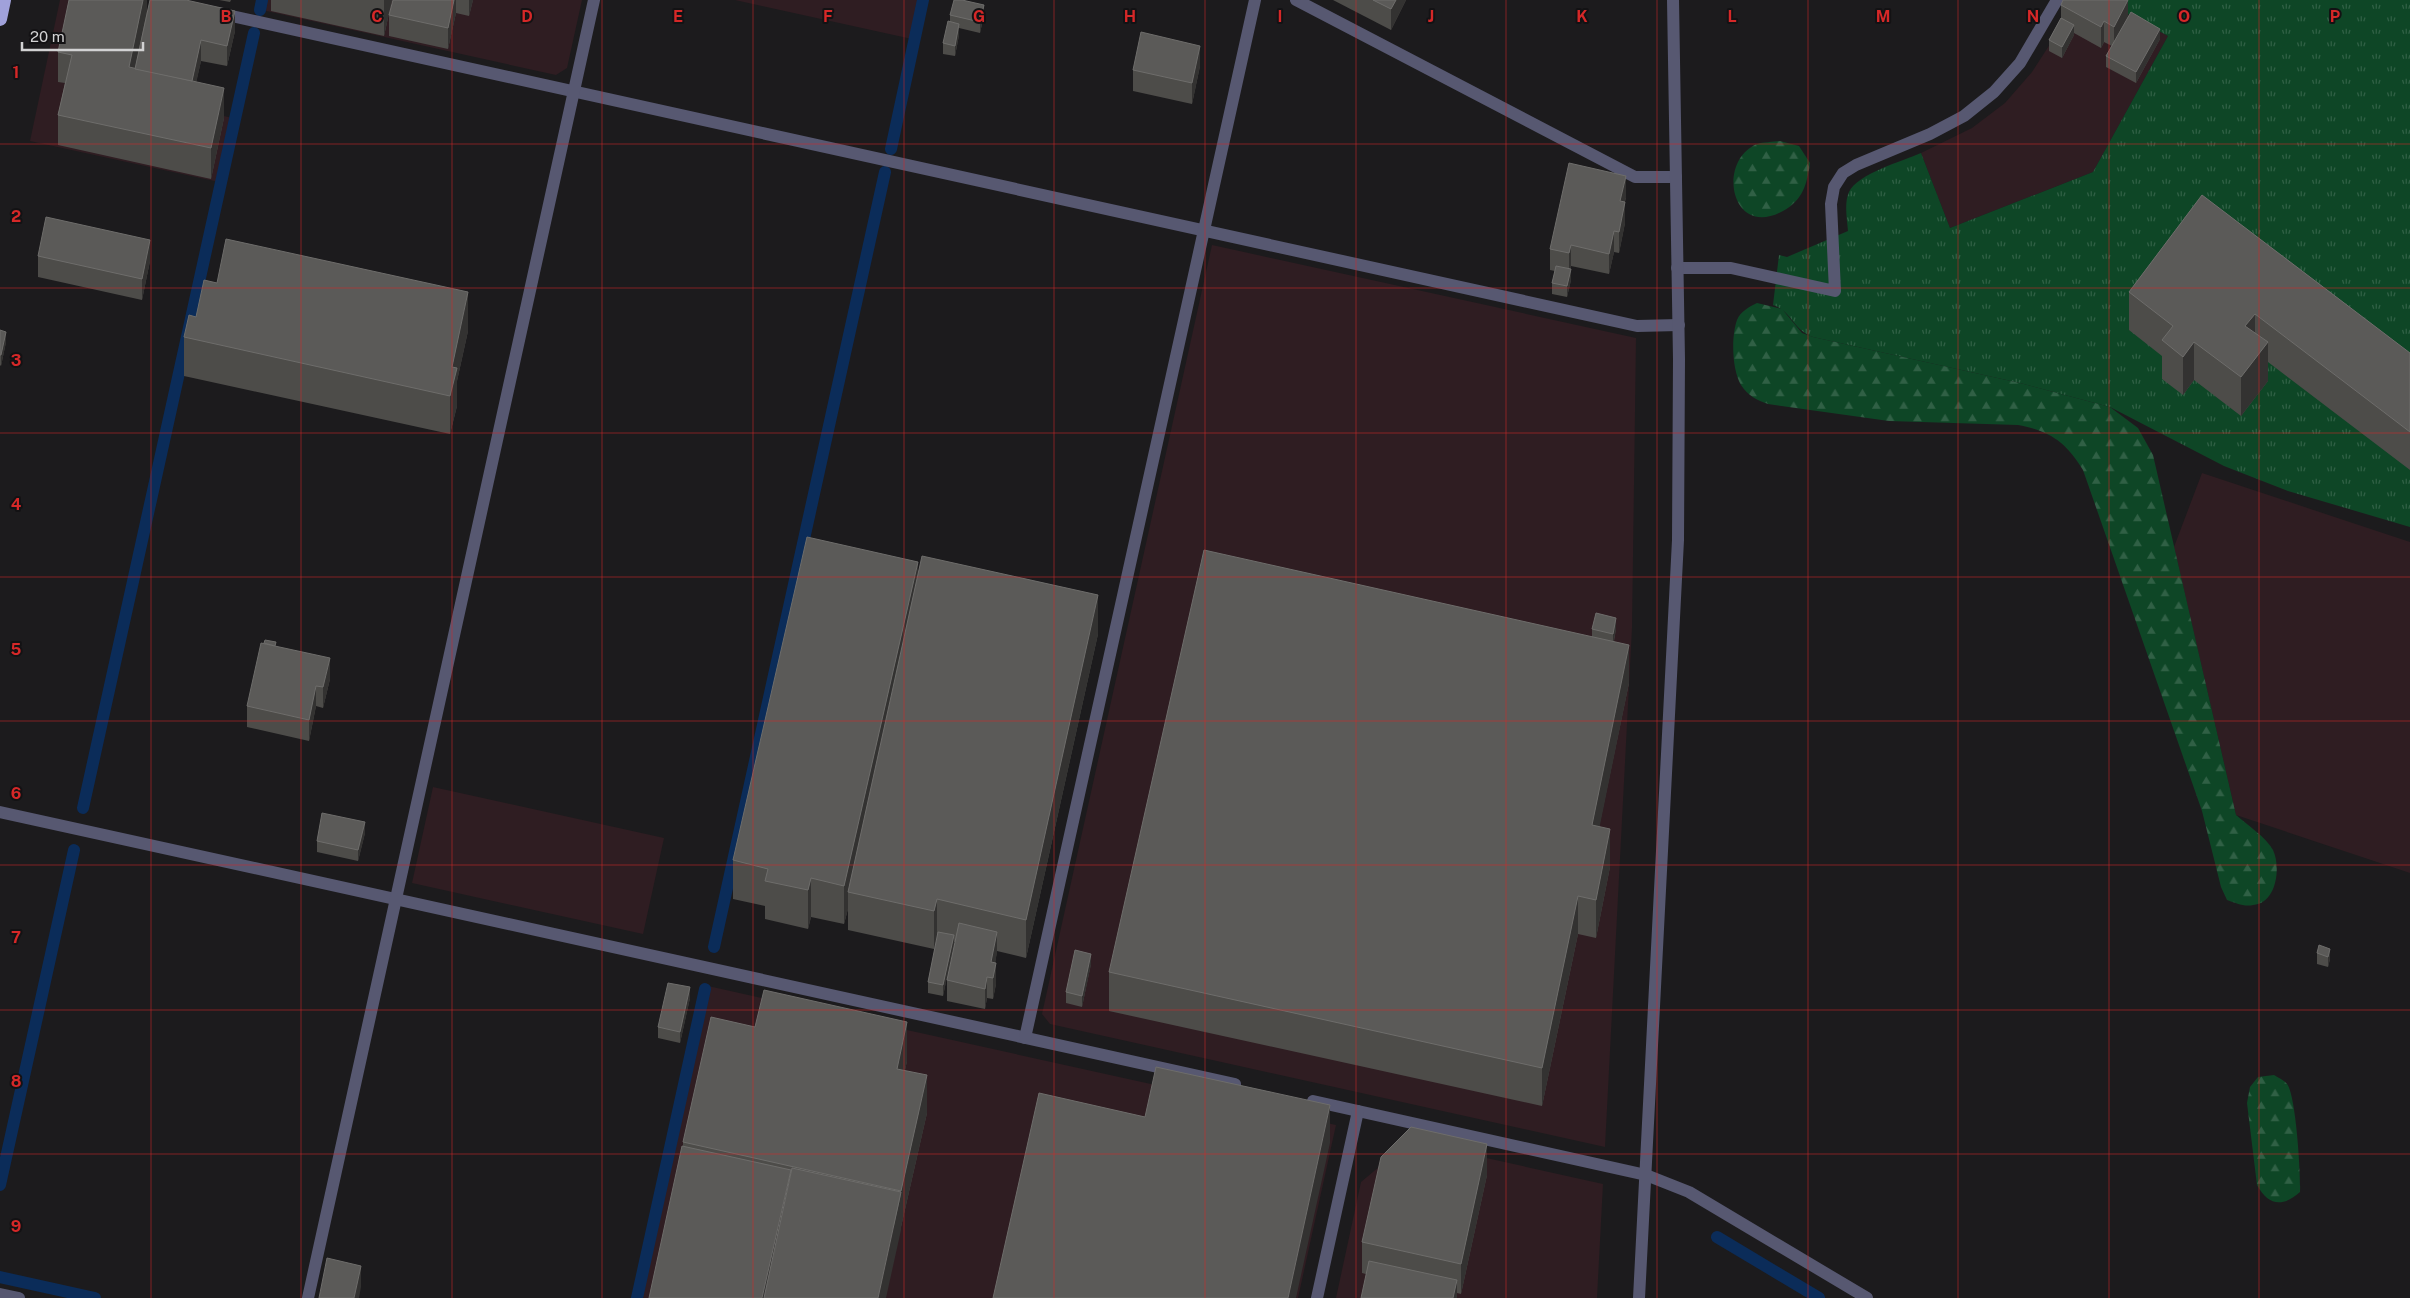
<svg xmlns="http://www.w3.org/2000/svg" width="2410" height="1298" font-family="'Public Sans',sans-serif">
	<style>
		.industrial { fill: #2f1d22 }
		.grass { fill: url(#grass-tufts) }
		.forest { fill: url(#forest-firs) }
		.lines { fill: none; stroke-linecap: round; stroke-linejoin: round }
		.stream { stroke: #0b2c59; stroke-width: 12 }
		.service { stroke: #575871; stroke-width: 12 }
		.minor { stroke: #575871; stroke-width: 12 }
		.tertiary { stroke: #575871; stroke-width: 12 }
		.trunk { stroke: #a0a1da; stroke-width: 14 }
		.wall { fill: #4d4c49 }
		.shaded-wall { fill: #333231 }
		.building { fill: #5b5a58; stroke: #6e6d6b }
		.grid { fill: none; stroke: #d62828; stroke-width: 1; stroke-opacity: 0.55 }
		.grid-label { font-size: 16px; text-anchor: middle; font-weight: bold; fill: #d62828; stroke: #131214; stroke-width: 4; stroke-linejoin: round; paint-order: stroke }
	</style>
	<defs>
		<pattern id="grass-tufts" width="24" height="20" patternUnits="userSpaceOnUse" patternTransform="scale(1.25)"><rect width="24" height="20" fill="#0e4626"/><path d="M3 7l-1-3M5 7V3M7 7l1-3M15 17l-1-3M17 17v-4M19 17l1-3" fill="none" stroke="#306045"/></pattern>
		<pattern id="forest-firs" width="22" height="20" patternUnits="userSpaceOnUse" patternTransform="scale(1.25)"><rect width="22" height="20" fill="#0e4626"/><path d="M5 1l3.5 6h-7zM16 11l3.5 6h-7z" fill="#306045"/></pattern>
	</defs>
	<rect width="100%" height="100%" fill="#1c1b1d"/>
	<g class="industrial">
		<path d="M60,0H103L150,10L131,96L233,118L219,182L30,141Z"/>
		<path d="M265,0H582L567,68L556,75L262,10Z"/>
		<path d="M735,0H920L912,39Z"/>
		<path d="M2102,0L2168,36L2093,172L1950,228L1921,153L1972,128L2005,103L2032,72L2054,38Z"/>
		<path d="M1212,245L1636,338L1632,628L1605,1147L1050,1024L1042,1014Z"/>
		<path d="M2202,473L2410,542V873L2236,815L2174,547Z"/>
		<path d="M433,787L664,838L643,934L412,883Z"/>
		<path d="M708,986L1336,1125L1298,1298H640Z"/>
		<path d="M1410,1141L1603,1184L1597,1298H1336L1361,1182Z"/>
	</g>
	<path class="grass" d="M2102,0H2410V527L2288,491L2224,466L2110,407L2020,383L1813,337C1792,329 1793,312 1773,305L1779,255L1787,257L1848,231C1847,219 1844,203 1849,192C1857,174 1903,161 1921,153L1950,228L2093,172L2168,36Z"/>
	<g class="forest">
		<path d="M1780,141L1799,146L1810,163C1807,184 1803,200 1783,211C1731,240 1716,161 1757,144C1763,142 1773,142 1780,141Z"/>
		<path d="M1757,303L1782,309L1802,333L1813,337L2020,383L2110,407L2138,428L2153,455L2236,815C2247,825 2266,837 2273,850C2281,867 2277,903 2253,905C2244,907 2236,903 2227,900L2221,887L2202,811L2083,470C2066,442 2050,431 2018,425L1889,421L1768,404C1757,400 1748,396 1741,385C1732,370 1731,337 1737,320C1741,311 1749,307 1757,303Z"/>
		<path d="M2274,1075C2277,1077 2284,1080 2287,1084C2296,1095 2301,1175 2300,1192C2282,1208 2268,1205 2257,1185L2247,1103L2250,1087L2258,1077Z"/>
	</g>
	<g class="lines">
		<g class="stream">
			<path d="M260,10L262,0"/>
			<path d="M891,149L923,0"/>
			<path d="M83,808L254,33"/>
			<path d="M714,947L885,172"/>
			<path d="M0,1185L74,850"/>
			<path d="M1717,1237L1819,1298"/>
			<path d="M0,1277L95,1298"/>
			<path d="M637,1298L705,989"/>
		</g>
		<path class="service" d="M1677,268H1731L1835,291L1831,204L1834,187L1843,173L1856,165L1930,134L1964,116L1994,92L2020,63L2057,0"/>
		<g class="minor">
			<path d="M1296,0L1635,177H1676"/>
			<path d="M218,13L1637,326L1679,325"/>
			<path d="M0,812L1235,1084"/>
			<path d="M1025,1038L1255,0"/>
			<path d="M1313,1101L1646,1175L1689,1192L1867,1298"/>
			<path d="M0,1294L19,1298"/>
			<path d="M308,1298L594,0"/>
			<path d="M1317,1298L1358,1111"/>
		</g>
		<path class="tertiary" d="M1639,1298L1678,540L1679,359L1673,0"/>
		<path class="trunk" d="M0,19L4,0"/>
	</g>
	<g class="wall">
		<path d="M147,0V11L235,31L227,66L201,61L196,82L224,118L211,179L58,145V115L65,83L58,82V52Z"/>
		<path d="M219,0H231L230,2Z"/>
		<path d="M271,0H392L384,36L271,11Z"/>
		<path d="M393,0H473L469,16L456,13L448,49L389,36V15Z"/>
		<path d="M1333,0H1406L1391,30Z"/>
		<path d="M2061,5L2128,16L2160,39L2136,83L2106,67V56L2112,46L2104,42L2101,48L2074,33V35L2062,58L2049,51V40L2061,18Z"/>
		<path d="M950,15H984L980,33L959,28V35L955,56L943,54V43L950,22Z"/>
		<path d="M1200,66L1192,104L1133,91V70Z"/>
		<path d="M2202,195L2410,353V470L2268,362V381L2241,416L2194,380L2183,395L2162,379V356L2129,330V292Z"/>
		<path d="M1626,197L1625,202V223L1619,253L1614,252L1609,274L1571,266L1570,269L1571,280L1567,297L1552,294V283L1555,271L1550,270V249Z"/>
		<path d="M38,256L150,261L142,300L38,277Z"/>
		<path d="M196,317L468,331L457,381V406L450,434L184,376V337Z"/>
		<path d="M0,330L6,342L1,366L0,365Z"/>
		<path d="M918,575L1098,634L1026,958L997,951L995,963L996,984L993,999L987,998L985,1009L947,1001V980L955,942H954L943,996L928,993V982L937,938L934,949L848,930V909L844,924L811,917L808,929L765,919V906L733,899V860Z"/>
		<path d="M1592,629H1616L1614,641L1629,683L1599,827L1610,867L1596,938L1578,934L1542,1106L1109,1011V972L1592,637Z"/>
		<path d="M276,646L330,679L323,708L316,706L309,741L247,727V706Z"/>
		<path d="M365,833L358,861L317,852V841Z"/>
		<path d="M2319,945L2330,959L2328,967L2317,964V953Z"/>
		<path d="M1091,964L1082,1007L1066,1003V992Z"/>
		<path d="M690,998L680,1043L658,1038V1027Z"/>
		<path d="M907,1061L905,1070L927,1113L901,1227V1230L683,1146V1142Z"/>
		<path d="M1487,1175L1461,1294L1457,1293V1298L1362,1273V1242Z"/>
	</g>
	<g class="shaded-wall">
		<path d="M143,0H147V11L129,97V67Z"/>
		<path d="M384,0H392L384,36Z"/>
		<path d="M454,0H456V13L448,49V28Z"/>
		<path d="M469,0H473L469,16Z"/>
		<path d="M1396,0H1406L1391,30V9Z"/>
		<path d="M2128,0V20L2114,47V27Z"/>
		<path d="M984,5V15L980,33V22Z"/>
		<path d="M235,11V31L227,66V46Z"/>
		<path d="M2104,21V42L2101,48V27Z"/>
		<path d="M959,24V35L955,56V46Z"/>
		<path d="M2074,25V35L2062,58V47Z"/>
		<path d="M2160,29V39L2136,83V72Z"/>
		<path d="M201,40V61L191,107V86Z"/>
		<path d="M1200,46V66L1192,104V83Z"/>
		<path d="M224,88V118L211,179V148Z"/>
		<path d="M1626,176V197L1620,222V201Z"/>
		<path d="M1625,202V223L1619,253V232Z"/>
		<path d="M1614,231V252L1609,274V254Z"/>
		<path d="M150,240V261L142,300V279Z"/>
		<path d="M1571,245V266L1569,274V253Z"/>
		<path d="M1571,269V280L1567,297V286Z"/>
		<path d="M468,292V331L457,381V406L450,434V396L452,367Z"/>
		<path d="M2255,314V352L2245,326Z"/>
		<path d="M6,332V342L1,366V355Z"/>
		<path d="M2194,342V380L2183,395V357Z"/>
		<path d="M2268,342V381L2241,416V377Z"/>
		<path d="M918,562V601L848,892V909L844,924V886Z"/>
		<path d="M1098,595V634L1026,958V920Z"/>
		<path d="M1616,618V629L1613,644V634Z"/>
		<path d="M1629,645V683L1592,864V825Z"/>
		<path d="M330,658V679L323,708V687Z"/>
		<path d="M316,686V706L309,741V720Z"/>
		<path d="M365,822V833L358,861V850Z"/>
		<path d="M1610,829V867L1596,938V900Z"/>
		<path d="M811,878V917L808,929V890Z"/>
		<path d="M1578,896V934L1542,1106V1068Z"/>
		<path d="M937,899V938L934,949V911Z"/>
		<path d="M997,932V953L992,978L991,962Z"/>
		<path d="M954,935V946L943,996V985Z"/>
		<path d="M2330,949V959L2328,967V957Z"/>
		<path d="M1091,954V964L1082,1007V996Z"/>
		<path d="M996,963V984L993,999V978Z"/>
		<path d="M987,977V998L985,1009V989Z"/>
		<path d="M690,987V998L680,1043V1032Z"/>
		<path d="M907,1022V1061L897,1107V1069Z"/>
		<path d="M927,1075V1113L901,1227V1230L886,1298H878L901,1194V1191Z"/>
		<path d="M1330,1105V1143L1296,1298H1288Z"/>
		<path d="M1487,1144V1175L1461,1294V1264Z"/>
		<path d="M791,1170V1208L771,1298H762Z"/>
		<path d="M361,1266V1287L359,1298H354Z"/>
		<path d="M1457,1280V1298H1453Z"/>
	</g>
	<g class="building">
		<path d="M69,0H143L129,67L224,88L211,148L58,115L72,55L58,52Z"/>
		<path d="M150,0H186L235,11L227,46L201,40L192,81L135,69Z"/>
		<path d="M393,0H454L448,28L389,15Z"/>
		<path d="M954,0H962L984,5L980,22L950,15Z"/>
		<path d="M1373,0H1396L1391,9Z"/>
		<path d="M2063,0H2128L2114,27L2104,21L2101,27L2061,5Z"/>
		<path d="M2131,12L2160,29L2136,72L2106,56Z"/>
		<path d="M2061,18L2074,25L2062,47L2049,40Z"/>
		<path d="M948,21L959,24L955,46L943,43Z"/>
		<path d="M1141,32L1200,46L1192,83L1133,70Z"/>
		<path d="M1569,163L1626,176L1620,201L1625,202L1619,232L1614,231L1609,254L1571,245L1569,253L1550,249Z"/>
		<path d="M2202,195L2410,353V432L2255,314L2245,326L2268,342L2241,377L2194,342L2183,357L2162,340L2173,326L2129,292Z"/>
		<path d="M46,217L150,240L142,279L38,256Z"/>
		<path d="M226,239L468,292L452,367L457,368L450,396L184,337L189,315L196,317L204,280L217,283Z"/>
		<path d="M1556,266L1571,269L1567,286L1552,283Z"/>
		<path d="M0,330L6,332L1,355H0Z"/>
		<path d="M807,537L918,562L844,886L811,878L808,890L765,881L768,869L733,860Z"/>
		<path d="M1204,550L1629,645L1592,825L1610,829L1596,900L1578,896L1542,1068L1109,972Z"/>
		<path d="M922,556L1098,595L1026,920L937,899L934,911L848,892Z"/>
		<path d="M1596,613L1616,618L1613,634L1592,629Z"/>
		<path d="M265,640L276,642L275,646L264,643Z"/>
		<path d="M261,643L330,658L323,687L316,686L309,720L247,706Z"/>
		<path d="M322,813L365,822L358,850L317,841Z"/>
		<path d="M959,923L997,932L991,962L996,963L993,978L987,977L985,989L947,980Z"/>
		<path d="M938,932L954,935L943,985L928,982Z"/>
		<path d="M2319,945L2330,949L2328,957L2317,953Z"/>
		<path d="M1075,950L1091,954L1082,996L1066,992Z"/>
		<path d="M668,983L690,987L680,1032L658,1027Z"/>
		<path d="M764,990L907,1022L897,1069L927,1075L901,1191L683,1142L711,1017L755,1027Z"/>
		<path d="M1156,1067L1330,1105L1288,1298H993L1039,1093L1145,1117Z"/>
		<path d="M1411,1127L1487,1144L1461,1264L1362,1242L1381,1157Z"/>
		<path d="M682,1146L791,1170L762,1298H649Z"/>
		<path d="M792,1168L901,1192L878,1298H764Z"/>
		<path d="M327,1258L361,1266L354,1298H319Z"/>
		<path d="M1369,1261L1457,1280L1453,1298H1361Z"/>
	</g>
	<path class="grid" d="M151,0V1298M301,0V1298M452,0V1298M602,0V1298M753,0V1298M904,0V1298M1054,0V1298M1205,0V1298M1356,0V1298M1506,0V1298M1657,0V1298M1808,0V1298M1958,0V1298M2109,0V1298M2259,0V1298M0,144H2410M0,288H2410M0,433H2410M0,577H2410M0,721H2410M0,865H2410M0,1010H2410M0,1154H2410"/>
	<g class="grid-label">
		<text x="226" y="22">B</text>
		<text x="377" y="22">C</text>
		<text x="527" y="22">D</text>
		<text x="678" y="22">E</text>
		<text x="828" y="22">F</text>
		<text x="979" y="22">G</text>
		<text x="1130" y="22">H</text>
		<text x="1280" y="22">I</text>
		<text x="1431" y="22">J</text>
		<text x="1582" y="22">K</text>
		<text x="1732" y="22">L</text>
		<text x="1883" y="22">M</text>
		<text x="2033" y="22">N</text>
		<text x="2184" y="22">O</text>
		<text x="2335" y="22">P</text>
		<text x="16" y="78">1</text>
		<text x="16" y="222">2</text>
		<text x="16" y="366">3</text>
		<text x="16" y="510">4</text>
		<text x="16" y="655">5</text>
		<text x="16" y="799">6</text>
		<text x="16" y="943">7</text>
		<text x="16" y="1087">8</text>
		<text x="16" y="1232">9</text>
	</g>
	<path d="M22 42v8h121v-8" fill="none" stroke="#d2d2d3" stroke-width="2.5"/>
	<text x="30" y="42" font-size="15" fill="#d2d2d3" stroke="#131214" stroke-width="4" paint-order="stroke">20 m</text>
</svg>
